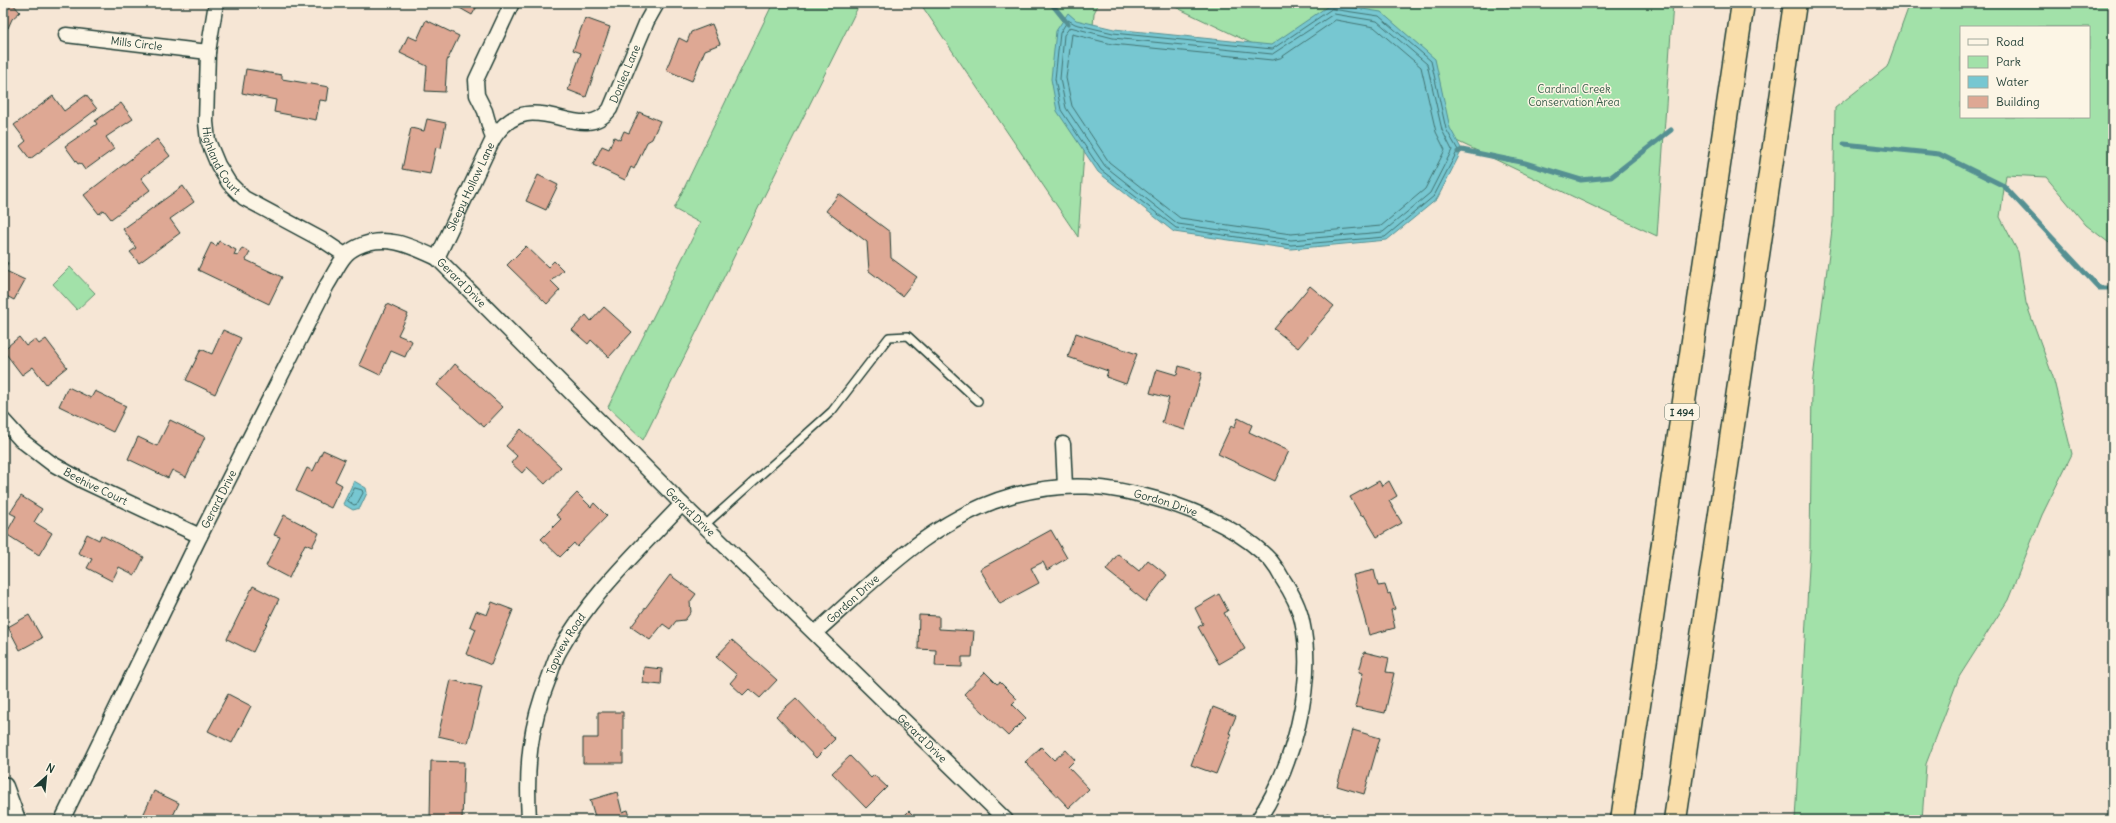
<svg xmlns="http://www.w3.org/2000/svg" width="2116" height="823" font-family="Delius,sans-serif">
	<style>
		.green { fill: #a2e1a9; stroke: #608f6e; fill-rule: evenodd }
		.water { fill: #77c7d1; stroke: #549092 }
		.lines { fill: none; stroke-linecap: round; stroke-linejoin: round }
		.shore { stroke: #427473; stroke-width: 1 }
		.stream { stroke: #549092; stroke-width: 5 }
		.building { fill: #dea894; stroke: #1f3d34 }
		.lane-casing { stroke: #1f3d34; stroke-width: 10 }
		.street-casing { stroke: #1f3d34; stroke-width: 17 }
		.secondary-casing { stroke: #1f3d34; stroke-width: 23 }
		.highway-casing { stroke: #1f3d34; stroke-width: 25 }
		.lane { stroke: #fcf5e5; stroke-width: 7 }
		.street { stroke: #fcf5e5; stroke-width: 14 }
		.secondary { stroke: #fcf5e5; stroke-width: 20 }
		.highway { stroke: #f9deab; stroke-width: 22 }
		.labels { text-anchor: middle; stroke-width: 3; stroke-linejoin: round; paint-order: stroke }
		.shield { fill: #fcf5e5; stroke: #617469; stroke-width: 1 }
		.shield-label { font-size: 10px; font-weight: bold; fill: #1f3d34 }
		.street-label { font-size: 11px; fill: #1f3d34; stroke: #fcf5e5 }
		.park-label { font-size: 11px; fill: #395e4b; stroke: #fcf5e5 }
	</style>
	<rect width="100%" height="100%" fill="#f6e6d5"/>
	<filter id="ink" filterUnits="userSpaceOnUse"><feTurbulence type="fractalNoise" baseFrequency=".025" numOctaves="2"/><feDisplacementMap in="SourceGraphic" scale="8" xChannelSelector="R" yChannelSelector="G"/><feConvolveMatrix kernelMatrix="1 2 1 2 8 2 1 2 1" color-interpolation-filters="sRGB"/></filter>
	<g filter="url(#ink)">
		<g class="green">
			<path d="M773,3H860L643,440L608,407L700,223L674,209Z"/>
			<path d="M920,3H1099L1094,13L1078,237Z"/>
			<path d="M1167,3H1673L1657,236L1597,208Z"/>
			<path d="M1910,3H2113V246L2086,225L2046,177L2006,175L2000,217L2018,252L2026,303L2053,377L2072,454L2042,515L2008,600L1959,677L1926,764L1922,820H1795L1810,549L1812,386L1833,222L1835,108L1887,67ZM1961,27H2089V117H1961Z"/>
			<path d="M70,267L95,293L77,310L53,284Z"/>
		</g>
		<g class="water">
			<path d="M1331,4L1381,12L1435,59L1450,128L1462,150L1437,199L1387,240L1291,249L1174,232L1098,172L1057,111L1051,79L1056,31L1068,13L1076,20L1114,29L1271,45Z"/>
			<path d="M354,481L366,488L367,493L360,508L353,510L343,504Z"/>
		</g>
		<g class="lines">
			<g class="shore">
				<path d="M1332,9L1379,16L1431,61L1446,129L1458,150L1434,196L1385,237L1291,245L1176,228L1101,170L1061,110L1055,79L1060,33L1068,20L1075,24L1113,33L1272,49Z"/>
				<path d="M1334,14L1377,21L1427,64L1442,130L1452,150L1430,193L1383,232L1291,240L1178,224L1105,166L1066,108L1060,79L1064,35L1070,27L1113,38L1272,54Z"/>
				<path d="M1336,20L1374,27L1421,67L1436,132L1445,150L1425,189L1381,226L1291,234L1180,218L1109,162L1072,106L1066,78L1072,34L1112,44L1272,60L1280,58Z"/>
				<path d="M355,488L362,490L363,493L357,504L354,505L348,501Z"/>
			</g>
			<g class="stream">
				<path d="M1051,3L1068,24"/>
				<path d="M1844,144L1939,154L2004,186L2099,288H2113"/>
				<path d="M1458,152L1462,150L1525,163L1581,180L1611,177L1671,130"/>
			</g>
		</g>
		<g class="building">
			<path d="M3,3H12L20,12L12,19L8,28L3,30Z"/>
			<path d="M451,3H479L472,15Z"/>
			<path d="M585,18L610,27L586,97L568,90L581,53L573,50Z"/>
			<path d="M426,20L459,36L447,61L445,92L425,91L427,66L400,53L408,36L417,40Z"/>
			<path d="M712,24L720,44L705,50L692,81L666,70L679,38L687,42L691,32Z"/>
			<path d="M246,69L282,75V79L329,87L327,101L320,100L316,120L274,112L276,100L242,93Z"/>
			<path d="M86,95L97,109L30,159L20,146L26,141L14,125L53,96L64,111Z"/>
			<path d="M121,103L133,119L106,137L114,149L85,170L80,163L78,164L65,146L97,124L95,121Z"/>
			<path d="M639,112L660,121L652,139L647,142L634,169L631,167L625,180L593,165L602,146L609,149L614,137L620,140L624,131L629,133Z"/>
			<path d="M427,119L446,123L441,148L436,147L430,174L402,169L411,128L424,131Z"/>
			<path d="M157,139L170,156L141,178L150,190L111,219L104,210L99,214L84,195Z"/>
			<path d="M538,175L558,185L546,210L526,201Z"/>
			<path d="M183,186L194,202L170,219L180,233L139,263L130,252L136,248L123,229Z"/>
			<path d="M839,194L890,232L891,258L917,277L902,296L869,271L867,242L826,211Z"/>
			<path d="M219,241L236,250L234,255L238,256L242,248L250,252L246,260L282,277L269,304L198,270L211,243L216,246Z"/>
			<path d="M526,246L548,267L554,261L563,270L551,281L560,290L547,304L507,265Z"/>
			<path d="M3,261L8,263L4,270L25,280L14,300L3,294Z"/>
			<path d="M1310,286L1334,306L1298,348L1274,329Z"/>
			<path d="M387,304L408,314L398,335L412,341L405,357L391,351L380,375L359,365Z"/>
			<path d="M604,307L632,332L609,357L591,340L588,344L572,330L586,315L591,321Z"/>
			<path d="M223,330L241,338L215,394L186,380L201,349L212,354Z"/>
			<path d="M1076,333L1137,354L1126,384L1106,377L1108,371L1068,357Z"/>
			<path d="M19,337L26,346L35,339L39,344L46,339L67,367L46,384L33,367L22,375L3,350Z"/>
			<path d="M455,364L503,407L484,427L437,385Z"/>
			<path d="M1179,366L1202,373L1185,430L1162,423L1169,398L1150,393L1157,369L1177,375Z"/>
			<path d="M68,387L91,398L95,391L126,406L113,432L59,406Z"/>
			<path d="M1238,418L1252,425L1249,432L1289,451L1275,481L1218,454L1231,426L1234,428Z"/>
			<path d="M170,420L205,437L186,477L172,470L168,478L128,459L138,437L157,446Z"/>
			<path d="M521,429L561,467L545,484L527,467L522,473L511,463L517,456L506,446Z"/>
			<path d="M323,450L345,460L335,481L342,485L331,508L296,491L307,468L313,471Z"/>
			<path d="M1379,481L1382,486L1389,481L1397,496L1389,501L1402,523L1377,537L1364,515L1361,516L1350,497Z"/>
			<path d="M577,493L591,507L594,503L607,516L577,547L574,543L560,557L541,539L561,519L556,515Z"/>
			<path d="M21,496L42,509L34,522L52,533L39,555L6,534L16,516L10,513Z"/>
			<path d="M284,515L319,533L312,547L305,544L289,578L266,566L280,537L274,535Z"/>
			<path d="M1051,530L1067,558L1047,570L1043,562L1031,568L1039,583L1000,604L980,569Z"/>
			<path d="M87,534L99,540L101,535L144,557L135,575L119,567L112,581L87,568L92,559L78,553Z"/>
			<path d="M1118,554L1139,571L1148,560L1167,575L1146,602L1106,570Z"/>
			<path d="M1374,570L1378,586L1385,585L1388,594L1390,593L1395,609L1391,610L1395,628L1369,635L1353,575Z"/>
			<path d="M670,575L696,594L690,602L691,612L685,620L676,621L670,629L663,624L650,640L631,627Z"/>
			<path d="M253,586L279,599L253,652L227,639Z"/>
			<path d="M1219,594L1228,611L1224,613L1245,649L1219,664L1198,627L1203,624L1195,608Z"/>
			<path d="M492,602L513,610L491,665L466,654L476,629L470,626L476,611L487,615Z"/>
			<path d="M29,615L42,638L20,650L8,627Z"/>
			<path d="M919,615L939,616V629L974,631L972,657H962V667L935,666L936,650L918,649Z"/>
			<path d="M732,640L777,680L760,698L749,689L743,695L730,683L737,675L716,657Z"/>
			<path d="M1364,652L1389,658L1386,672L1394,673L1385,713L1355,707L1363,673L1359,672Z"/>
			<path d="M644,667L662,669L661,685L643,683Z"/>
			<path d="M985,672L997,684L1000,682L1017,699L1012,704L1026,718L1008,736L964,694Z"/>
			<path d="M451,680L482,687L468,743L438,736Z"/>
			<path d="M228,694L251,706L232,743L208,731Z"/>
			<path d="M796,698L835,739L816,758L776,716Z"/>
			<path d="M1213,707L1236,716L1229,733L1232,734L1216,774L1191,765Z"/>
			<path d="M598,712H623V763H583V738H598Z"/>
			<path d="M1353,730L1380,738L1364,794L1337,786Z"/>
			<path d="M1041,747L1054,760L1066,750L1075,760L1068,767L1089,789L1069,808L1025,762Z"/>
			<path d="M850,756L871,778L874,775L887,787L866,808L832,773Z"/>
			<path d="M431,761L464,762L462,820H430Z"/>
			<path d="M154,791L179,803L171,820H141Z"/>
			<path d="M617,792L622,812L628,810L631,820H596L590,800Z"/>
			<path d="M909,811L918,820H900Z"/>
			<path d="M1327,813L1342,820H1324Z"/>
		</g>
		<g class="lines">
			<g class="lane-casing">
				<path id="lane" d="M705,525L832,411L889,337L908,336L978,401"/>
			</g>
			<g class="street-casing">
				<g id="street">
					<path id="s1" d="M216,3L208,52L206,122L208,141L218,165L229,183L244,198L324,241L345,255"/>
					<path id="s2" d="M66,35L208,52"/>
					<path id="s3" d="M493,139C531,79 580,149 610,109L647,21L656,5"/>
					<path id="s4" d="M437,258L493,139L485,111L477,95L476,80L512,3"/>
					<path id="s5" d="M3,420L21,440L51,463L83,481L200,536"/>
					<path d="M1063,444L1065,486"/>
					<path id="s6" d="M815,633C876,579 933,517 1014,495C1067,481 1108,485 1160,500C1200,512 1242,530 1271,561C1275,566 1279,572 1282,578C1290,590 1299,606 1302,621C1316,684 1293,767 1258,820"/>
					<path id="s7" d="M62,820L200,536L327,285C333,276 338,264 345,256C348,252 353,249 357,247C385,233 411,246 437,258L682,504L1006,820"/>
					<path id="s8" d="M529,820C526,768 529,727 549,678C552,669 555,658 560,650C591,594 639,550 682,504"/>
				</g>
			</g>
			<g class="secondary-casing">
				<path id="secondary" d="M3,787L15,820"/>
			</g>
			<g class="highway-casing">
				<g id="highway">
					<path d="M1622,820L1743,3"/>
					<path d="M1675,820L1795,3"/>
				</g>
			</g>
			<use href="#lane" class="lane"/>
			<use href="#street" class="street"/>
			<use href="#secondary" class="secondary"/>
			<use href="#highway" class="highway"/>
		</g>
	</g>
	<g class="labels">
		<rect class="shield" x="1665" y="404" width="34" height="16" rx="3"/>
		<g class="shield-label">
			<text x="1682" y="416">I 494</text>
		</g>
		<g class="street-label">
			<text dy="4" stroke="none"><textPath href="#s2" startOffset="71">Mills Circle</textPath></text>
			<text dy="4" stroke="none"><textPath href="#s3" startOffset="170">Donlea Lane</textPath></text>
			<text dy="4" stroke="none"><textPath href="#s1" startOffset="162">Highland Court</textPath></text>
			<text dy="4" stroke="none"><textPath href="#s4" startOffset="79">Sleepy Hollow Lane</textPath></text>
			<text dy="4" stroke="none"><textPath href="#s7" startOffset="765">Gerard Drive</textPath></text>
			<text dy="4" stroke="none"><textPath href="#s5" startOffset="115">Beehive Court</textPath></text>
			<text dy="4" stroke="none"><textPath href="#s7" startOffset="357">Gerard Drive</textPath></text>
			<text dy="4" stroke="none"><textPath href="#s6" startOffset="399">Gordon Drive</textPath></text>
			<text dy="4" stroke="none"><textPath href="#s7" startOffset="1089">Gerard Drive</textPath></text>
			<text dy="4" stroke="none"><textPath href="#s6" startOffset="51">Gordon Drive</textPath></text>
			<text dy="4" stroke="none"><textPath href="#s8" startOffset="183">Topview Road</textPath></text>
			<text dy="4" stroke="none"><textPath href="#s7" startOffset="1413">Gerard Drive</textPath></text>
		</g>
		<g class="park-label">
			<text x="1574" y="93">Cardinal Creek<tspan x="1574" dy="13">Conservation Area</tspan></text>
		</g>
	</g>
	<rect width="2116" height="823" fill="none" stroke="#fcf5e5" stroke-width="16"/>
	<rect x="8" y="8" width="2100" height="807" fill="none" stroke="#1f3d34" stroke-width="1.5" filter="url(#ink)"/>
	<rect x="1960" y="26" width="130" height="92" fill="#fcf5e5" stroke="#a4ab9e"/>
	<rect x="1968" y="39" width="20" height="6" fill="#fcf5e5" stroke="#a4ab9e"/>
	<text x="1996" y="46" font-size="12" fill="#1f3d34">Road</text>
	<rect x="1968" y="56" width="20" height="12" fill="#a2e1a9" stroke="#a4ab9e"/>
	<text x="1996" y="66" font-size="12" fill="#1f3d34">Park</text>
	<rect x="1968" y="76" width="20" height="12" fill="#77c7d1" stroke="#a4ab9e"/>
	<text x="1996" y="86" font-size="12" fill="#1f3d34">Water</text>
	<rect x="1968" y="96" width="20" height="12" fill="#dea894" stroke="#a4ab9e"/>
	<text x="1996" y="106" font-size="12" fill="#1f3d34">Building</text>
	<g transform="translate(46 777) rotate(27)" stroke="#fcf5e5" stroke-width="3" paint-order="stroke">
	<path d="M0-3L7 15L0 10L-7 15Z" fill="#1f3d34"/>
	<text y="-6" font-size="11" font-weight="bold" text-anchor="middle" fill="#1f3d34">N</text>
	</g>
</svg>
